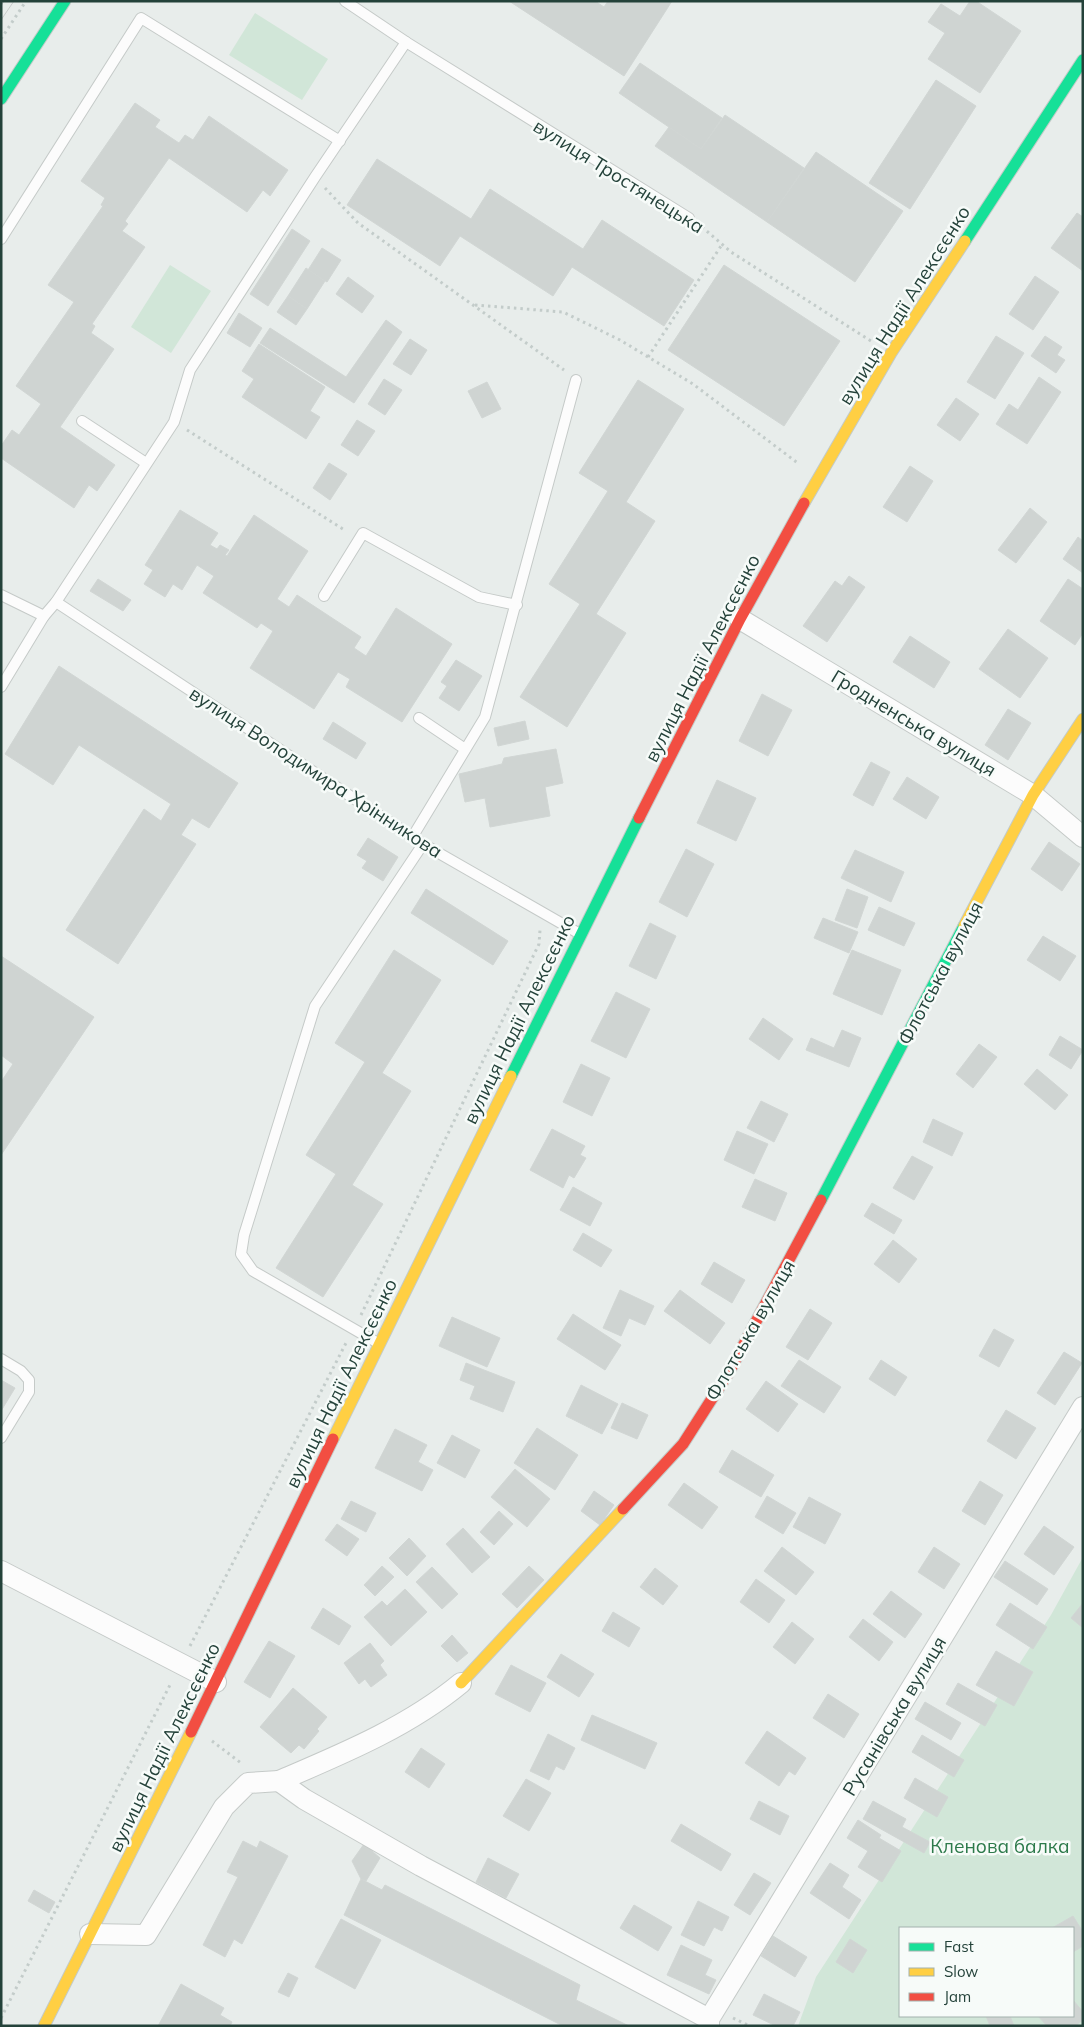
<svg xmlns="http://www.w3.org/2000/svg" width="1084" height="2027" font-family="Mulish,sans-serif">
	<style>
		.green { fill: #d1e6d8; fill-rule: evenodd }
		.building { fill: #cfd4d2; stroke: #d1d6d4 }
		.lines { fill: none; stroke-linecap: round; stroke-linejoin: round }
		.lane-casing { stroke: #c5cac8; stroke-width: 12 }
		.street-casing { stroke: #c5cac8; stroke-width: 22 }
		.fast-casing { stroke: #c3cbc8; stroke-width: 13 }
		.slow-casing { stroke: #c3cbc8; stroke-width: 13 }
		.jam-casing { stroke: #c3cbc8; stroke-width: 13 }
		.path { stroke: #c3ccca; stroke-width: 3; stroke-dasharray: 2.5 4; stroke-linecap: butt }
		.lane { stroke: #fcfcfc; stroke-width: 10 }
		.street { stroke: #fcfcfc; stroke-width: 20 }
		.fast { stroke: #16e098; stroke-width: 11 }
		.slow { stroke: #ffcf43; stroke-width: 11 }
		.jam { stroke: #f24e42; stroke-width: 11 }
		.tram { stroke: #c9cdcc; stroke-width: 1 }
		.labels { text-anchor: middle; stroke-width: 5; stroke-linejoin: round; paint-order: stroke }
		.street-label { font-size: 19px; fill: #24423a; stroke: #f7fbf9 }
		.park-label { font-size: 19px; fill: #2d7a4b; stroke: #f7fbf9 }
	</style>
	<rect width="100%" height="100%" fill="#e8edeb"/>
	<g class="green">
		<path d="M255,13L328,59L302,100L229,55Z"/>
		<path d="M170,265L211,291L171,353L131,327Z"/>
		<path d="M1083,1557V2026H798L816,1977L1051,1615ZM900,1928H1073V2016H900Z"/>
	</g>
	<g class="building">
		<path d="M509,1H595L604,7L608,1H672L624,76Z"/>
		<path d="M970,1H976L1021,31L980,93L928,59L945,33L928,22L941,4L960,16Z"/>
		<path d="M640,63L722,118L701,149L619,93Z"/>
		<path d="M936,80L976,106L910,209L869,183Z"/>
		<path d="M135,103L160,120L155,127L179,143L185,135L193,140L209,116L288,170L270,196L263,190L247,212L169,158L125,221L128,224L122,231L145,247L92,324L95,326L91,333L114,349L60,427L115,465L97,491L89,485L74,508L1,458V446L12,430L19,435L41,404L16,386L74,302L48,285L103,206L101,205L105,198L81,181Z"/>
		<path d="M725,115L804,168L767,222L655,146L669,127L701,149Z"/>
		<path d="M816,152L903,211L855,282L767,222Z"/>
		<path d="M377,159L471,219L490,189L583,249L602,220L694,280L664,326L572,267L553,296L460,236L440,266L347,205Z"/>
		<path d="M1077,213L1083,217V271L1051,248Z"/>
		<path d="M292,229L310,241L268,306L250,294Z"/>
		<path d="M322,248L341,260L327,282L308,270Z"/>
		<path d="M724,265L840,341L784,426L668,350Z"/>
		<path d="M306,268L325,281L307,309L288,296Z"/>
		<path d="M1035,276L1059,292L1033,330L1009,314Z"/>
		<path d="M348,277L374,296L362,313L336,294Z"/>
		<path d="M288,296L307,309L296,325L277,312Z"/>
		<path d="M239,313L262,328L250,347L227,333Z"/>
		<path d="M386,320L402,332L354,403L260,343L270,328L346,377Z"/>
		<path d="M996,336L1024,353L995,399L967,382Z"/>
		<path d="M1045,336L1062,347L1057,355L1065,360L1056,373L1031,356Z"/>
		<path d="M410,339L427,350L411,375L393,364Z"/>
		<path d="M259,344L325,387L310,411L320,417L306,439L242,397L254,379L242,371Z"/>
		<path d="M1039,377L1061,392L1027,444L996,424L1009,404L1018,410Z"/>
		<path d="M384,379L402,390L385,415L368,404Z"/>
		<path d="M638,380L684,409L626,502L655,521L596,614L626,633L567,727L520,697L580,604L549,584L608,491L579,473Z"/>
		<path d="M487,382L501,409L482,418L468,391Z"/>
		<path d="M956,398L979,414L960,441L937,425Z"/>
		<path d="M357,420L375,431L358,456L341,445Z"/>
		<path d="M329,463L347,474L330,500L313,488Z"/>
		<path d="M910,466L933,481L907,522L883,507Z"/>
		<path d="M1030,508L1047,522L1016,563L998,550Z"/>
		<path d="M180,510L218,533L210,545L217,549L220,545L229,550L225,555L227,556L254,515L308,551L277,599L289,607L297,595L361,637L354,648L366,656L396,608L452,644L402,722L346,687L350,679L338,672L314,709L250,668L273,631L261,623L257,628L203,593L214,576L197,565L182,590L173,584L165,597L144,584L153,570L145,565Z"/>
		<path d="M1078,537L1083,541V573L1063,559Z"/>
		<path d="M849,576L865,587L827,642L803,626L835,581L842,586Z"/>
		<path d="M98,579L131,600L123,611L90,591Z"/>
		<path d="M1068,579L1083,589V633L1075,645L1040,621Z"/>
		<path d="M1008,629L1048,658L1020,698L979,669Z"/>
		<path d="M910,636L950,662L934,688L893,662Z"/>
		<path d="M456,660L482,676L459,711L439,698L447,686L441,682Z"/>
		<path d="M59,666L238,783L209,828L192,818L181,835L196,844L118,964L66,930L144,809L161,821L171,804L79,745L53,785L5,754Z"/>
		<path d="M762,694L792,710L768,756L739,741Z"/>
		<path d="M1008,709L1031,723L1008,760L985,745Z"/>
		<path d="M525,721L529,739L498,746L494,728Z"/>
		<path d="M333,722L366,743L356,759L323,739Z"/>
		<path d="M556,749L563,783L545,787L550,816L490,827L485,798L465,802L459,774L502,764L504,758Z"/>
		<path d="M871,762L890,772L873,806L853,795Z"/>
		<path d="M907,777L939,797L926,819L893,799Z"/>
		<path d="M717,780L756,798L736,841L697,823Z"/>
		<path d="M368,838L398,857L383,881L362,868L367,861L357,855Z"/>
		<path d="M1049,842L1080,864L1062,891L1031,869Z"/>
		<path d="M686,849L714,864L687,917L659,902Z"/>
		<path d="M855,850L904,872L891,902L841,878Z"/>
		<path d="M426,889L508,941L493,965L411,913Z"/>
		<path d="M847,889L868,897L857,928L835,920Z"/>
		<path d="M879,907L915,923L904,946L868,930Z"/>
		<path d="M823,918L858,932L849,953L814,938Z"/>
		<path d="M650,923L676,936L656,979L629,966Z"/>
		<path d="M1043,936L1076,956L1060,981L1027,960Z"/>
		<path d="M394,950L441,980L382,1073L411,1091L352,1185L383,1204L323,1297L276,1268L336,1174L306,1155L365,1062L335,1043Z"/>
		<path d="M852,950L901,970L882,1015L833,994Z"/>
		<path d="M1,956L94,1017L1,1155V1082L13,1064L1,1055Z"/>
		<path d="M616,992L650,1009L626,1058L591,1041Z"/>
		<path d="M763,1018L793,1039L779,1060L749,1039Z"/>
		<path d="M842,1030L861,1038L849,1067L806,1050L811,1038L834,1048Z"/>
		<path d="M1060,1036L1083,1050L1071,1069L1049,1055Z"/>
		<path d="M979,1044L997,1057L973,1088L956,1074Z"/>
		<path d="M581,1064L610,1078L592,1116L563,1102Z"/>
		<path d="M1037,1069L1068,1095L1055,1110L1024,1084Z"/>
		<path d="M761,1101L788,1114L774,1142L747,1128Z"/>
		<path d="M933,1119L963,1133L952,1156L923,1142Z"/>
		<path d="M552,1129L585,1146L580,1155L586,1158L574,1178L569,1175L563,1188L530,1170Z"/>
		<path d="M737,1131L768,1144L754,1174L724,1160Z"/>
		<path d="M912,1156L933,1167L914,1200L893,1188Z"/>
		<path d="M755,1179L787,1193L775,1221L742,1207Z"/>
		<path d="M573,1187L602,1203L590,1226L560,1210Z"/>
		<path d="M872,1203L902,1220L894,1234L864,1216Z"/>
		<path d="M583,1233L612,1250L601,1267L573,1250Z"/>
		<path d="M893,1240L917,1259L899,1283L874,1264Z"/>
		<path d="M714,1262L745,1280L732,1303L701,1284Z"/>
		<path d="M620,1290L654,1306L645,1325L629,1318L621,1336L603,1328Z"/>
		<path d="M680,1290L725,1323L710,1344L664,1311Z"/>
		<path d="M810,1309L832,1323L808,1360L786,1347Z"/>
		<path d="M573,1314L621,1345L605,1370L557,1339Z"/>
		<path d="M452,1317L500,1338L487,1367L439,1346Z"/>
		<path d="M994,1329L1014,1340L999,1367L979,1356Z"/>
		<path d="M1064,1352L1082,1363L1055,1405L1037,1393Z"/>
		<path d="M799,1360L841,1387L824,1413L781,1386Z"/>
		<path d="M881,1360L907,1377L895,1396L869,1379Z"/>
		<path d="M466,1363L515,1382L503,1412L470,1399L475,1386L460,1380Z"/>
		<path d="M1,1380L15,1388L1,1411Z"/>
		<path d="M766,1381L798,1404L778,1432L746,1409Z"/>
		<path d="M581,1385L618,1404L602,1434L566,1416Z"/>
		<path d="M622,1403L648,1415L637,1439L611,1428Z"/>
		<path d="M1006,1410L1036,1428L1016,1459L987,1441Z"/>
		<path d="M537,1428L578,1455L555,1490L514,1463Z"/>
		<path d="M395,1429L427,1445L418,1462L433,1470L422,1491L375,1468Z"/>
		<path d="M452,1435L480,1450L465,1478L437,1463Z"/>
		<path d="M732,1450L774,1475L761,1497L719,1472Z"/>
		<path d="M515,1469L550,1499L527,1527L491,1497Z"/>
		<path d="M980,1481L1003,1495L985,1525L962,1511Z"/>
		<path d="M684,1483L718,1507L702,1529L668,1505Z"/>
		<path d="M594,1491L614,1505L600,1525L581,1511Z"/>
		<path d="M767,1496L796,1513L783,1534L755,1517Z"/>
		<path d="M809,1497L841,1514L825,1544L793,1527Z"/>
		<path d="M351,1501L376,1513L366,1532L341,1519Z"/>
		<path d="M499,1511L513,1524L494,1545L480,1532Z"/>
		<path d="M337,1524L359,1539L347,1556L325,1540Z"/>
		<path d="M1044,1526L1074,1547L1054,1575L1024,1554Z"/>
		<path d="M463,1528L490,1557L472,1573L446,1544Z"/>
		<path d="M409,1538L426,1556L407,1576L389,1558Z"/>
		<path d="M782,1547L814,1572L796,1595L764,1571Z"/>
		<path d="M934,1547L960,1564L944,1589L918,1572Z"/>
		<path d="M1005,1561L1048,1589L1037,1605L994,1577Z"/>
		<path d="M382,1566L394,1577L375,1596L364,1585Z"/>
		<path d="M529,1566L544,1580L517,1608L502,1594Z"/>
		<path d="M432,1567L458,1594L442,1609L416,1582Z"/>
		<path d="M655,1568L678,1586L663,1605L640,1587Z"/>
		<path d="M756,1579L785,1600L769,1623L740,1602Z"/>
		<path d="M405,1589L427,1612L391,1646L364,1617L382,1601L387,1606Z"/>
		<path d="M891,1591L922,1614L905,1638L873,1614Z"/>
		<path d="M1010,1603L1047,1627L1033,1649L996,1625Z"/>
		<path d="M1083,1603V1628L1071,1618Z"/>
		<path d="M323,1608L351,1626L339,1645L311,1628Z"/>
		<path d="M613,1612L640,1628L629,1647L602,1631Z"/>
		<path d="M863,1619L893,1642L879,1661L849,1637Z"/>
		<path d="M792,1622L814,1639L795,1664L773,1647Z"/>
		<path d="M452,1635L468,1653L457,1662L441,1646Z"/>
		<path d="M269,1641L295,1656L270,1698L244,1682Z"/>
		<path d="M370,1643L384,1661L380,1665L387,1675L371,1687L365,1679L359,1684L344,1663Z"/>
		<path d="M996,1651L1033,1672L1014,1706L976,1685Z"/>
		<path d="M561,1654L594,1674L579,1697L547,1677Z"/>
		<path d="M511,1665L546,1683L530,1712L495,1694Z"/>
		<path d="M958,1683L997,1705L985,1726L946,1704Z"/>
		<path d="M293,1688L327,1717L317,1729L319,1731L304,1749L299,1745L291,1753L260,1727Z"/>
		<path d="M828,1694L859,1714L844,1738L813,1718Z"/>
		<path d="M925,1702L961,1723L951,1740L915,1719Z"/>
		<path d="M592,1715L657,1743L645,1769L581,1740Z"/>
		<path d="M767,1731L806,1758L795,1775L789,1771L779,1786L745,1763Z"/>
		<path d="M548,1734L575,1748L564,1770L556,1766L549,1780L530,1771Z"/>
		<path d="M922,1735L964,1760L954,1777L912,1752Z"/>
		<path d="M421,1748L445,1764L429,1788L405,1772Z"/>
		<path d="M915,1778L948,1797L937,1817L904,1798Z"/>
		<path d="M526,1779L551,1793L529,1831L503,1816Z"/>
		<path d="M759,1801L789,1816L780,1835L750,1819Z"/>
		<path d="M873,1801L906,1819L902,1827L930,1842L924,1853L863,1819Z"/>
		<path d="M858,1820L881,1835L879,1838L901,1851L882,1882L858,1867L868,1851L847,1838Z"/>
		<path d="M681,1824L731,1854L721,1871L671,1841Z"/>
		<path d="M243,1841L257,1848L260,1841L288,1856L242,1944L234,1939L225,1957L203,1945L238,1877L227,1872Z"/>
		<path d="M364,1844L380,1858L366,1881L361,1879L352,1861Z"/>
		<path d="M488,1858L519,1874L506,1898L476,1882Z"/>
		<path d="M830,1863L849,1875L842,1887L861,1900L849,1919L810,1893Z"/>
		<path d="M754,1873L771,1883L750,1915L734,1905Z"/>
		<path d="M361,1879L382,1890L385,1885L580,1985L576,2000L629,2026H563L344,1915Z"/>
		<path d="M34,1890L55,1902L49,1913L28,1901Z"/>
		<path d="M698,1901L729,1917L722,1931L714,1927L704,1946L681,1935Z"/>
		<path d="M634,1905L672,1927L658,1951L620,1928Z"/>
		<path d="M1073,1916L1083,1932V1946L1073,1952V1928H1052Z"/>
		<path d="M341,1919L381,1940L355,1989L315,1967Z"/>
		<path d="M773,1936L807,1957L795,1977L761,1956Z"/>
		<path d="M850,1939L867,1950L853,1973L836,1962Z"/>
		<path d="M681,1945L712,1960L705,1975L716,1980L709,1994L667,1975Z"/>
		<path d="M288,1973L298,1978L289,1997L278,1992Z"/>
		<path d="M181,1984L224,2008L220,2015L232,2022L230,2026H158Z"/>
		<path d="M764,1994L800,2012L793,2026H776L753,2015Z"/>
		<path d="M1073,2000L1083,2012V2020L1075,2026H1047L1038,2016H1073Z"/>
		<path d="M986,2016H1010L1014,2026H990Z"/>
	</g>
	<g class="lines">
		<g class="lane-casing">
			<g id="lane">
				<path d="M345,1L406,42L689,218"/>
				<path d="M1,239L141,18L340,141"/>
				<path d="M82,421L146,463"/>
				<path d="M1,595L44,616"/>
				<path d="M324,596L363,533L479,597L517,605"/>
				<path d="M56,602L423,844L580,934"/>
				<path d="M1,687L44,616L56,602L174,422L190,370L315,177L406,42"/>
				<path d="M419,718L465,749"/>
				<path d="M413,836L485,717L576,380"/>
				<path d="M378,1343L253,1271L241,1254L244,1235L315,1006L423,844"/>
				<path d="M1,1359L21,1371L29,1380V1392L1,1438"/>
			</g>
		</g>
		<g class="street-casing">
			<g id="street">
				<path d="M740,619L1033,795L1083,837"/>
				<path d="M1,1571L216,1682"/>
				<path d="M461,1683C408,1727 342,1754 279,1781L304,1799L421,1866L709,2019"/>
				<path d="M90,1934L146,1935L224,1807L248,1783L279,1781"/>
				<path d="M709,2026V2019L714,2011L1083,1407"/>
			</g>
		</g>
		<g class="fast-casing">
			<g id="fast">
				<path d="M1,99L65,1"/>
				<path d="M965,241L1083,60"/>
				<path d="M511,1076L639,818"/>
				<path d="M821,1200L964,926"/>
			</g>
		</g>
		<g class="slow-casing">
			<g id="slow">
				<path d="M804,503L891,353L965,241"/>
				<path d="M964,926L1033,795L1083,719"/>
				<path d="M333,1439L511,1076"/>
				<path d="M461,1683L623,1509"/>
				<path d="M44,2026L191,1732"/>
			</g>
		</g>
		<g class="jam-casing">
			<g id="jam">
				<path d="M639,818L740,619L804,503"/>
				<path d="M623,1509L683,1444L729,1372L821,1200"/>
				<path d="M191,1732L333,1439"/>
			</g>
		</g>
		<g class="path">
			<path d="M1,39L26,1"/>
			<path d="M325,188L358,223L564,370"/>
			<path d="M702,227L731,252L871,341"/>
			<path d="M475,305L563,312L620,340L693,384L799,464"/>
			<path d="M648,357L723,243"/>
			<path d="M187,430L346,531"/>
			<path d="M361,1315L539,944L540,930"/>
			<path d="M190,1646L346,1343"/>
			<path d="M212,1741L241,1763"/>
			<path d="M1,2018L171,1683"/>
			<path d="M733,2018L750,2026"/>
		</g>
		<use href="#lane" class="lane"/>
		<use href="#street" class="street"/>
		<use href="#fast" class="fast"/>
		<use href="#slow" class="slow"/>
		<use href="#jam" class="jam"/>
		<g class="tram">
			<path d="M1,6L4,1"/>
			<path d="M1,20L14,1"/>
		</g>
	</g>
	<g class="labels">
		<g class="street-label">
			<text transform="translate(619 176) rotate(32)" y="7">вулиця Тростянецька</text>
			<text transform="translate(904 305) rotate(-58)" y="7">вулиця Надії Алексєєнко</text>
			<text transform="translate(702 658) rotate(-63)" y="7">вулиця Надії Алексєєнко</text>
			<text transform="translate(914 723) rotate(31)" y="7">Гродненська вулиця</text>
			<text transform="translate(316 772) rotate(33)" y="7">вулиця Володимира Хрінникова</text>
			<text transform="translate(940 973) rotate(-62)" y="7">Флотська вулиця</text>
			<text transform="translate(519 1019) rotate(-64)" y="7">вулиця Надії Алексєєнко</text>
			<text transform="translate(750 1330) rotate(-60)" y="7">Флотська вулиця</text>
			<text transform="translate(341 1383) rotate(-64)" y="7">вулиця Надії Алексєєнко</text>
			<text transform="translate(894 1716) rotate(-59)" y="7">Русанівська вулиця</text>
			<text transform="translate(164 1747) rotate(-64)" y="7">вулиця Надії Алексєєнко</text>
		</g>
		<g class="park-label">
			<text x="1000" y="1853">Кленова балка</text>
		</g>
	</g>
	<rect width="1084" height="2027" fill="none" stroke="#24423a" stroke-width="5"/>
	<rect x="899" y="1927" width="175" height="90" fill="#f7fbf9" stroke="#a3b1ad"/>
	<rect x="909" y="1943" width="25" height="8" fill="#16e098" stroke="#a3b1ad"/>
	<text x="944" y="1952" font-size="15" fill="#24423a">Fast</text>
	<rect x="909" y="1968" width="25" height="8" fill="#ffcf43" stroke="#a3b1ad"/>
	<text x="944" y="1977" font-size="15" fill="#24423a">Slow</text>
	<rect x="909" y="1993" width="25" height="8" fill="#f24e42" stroke="#a3b1ad"/>
	<text x="944" y="2002" font-size="15" fill="#24423a">Jam</text>
</svg>
